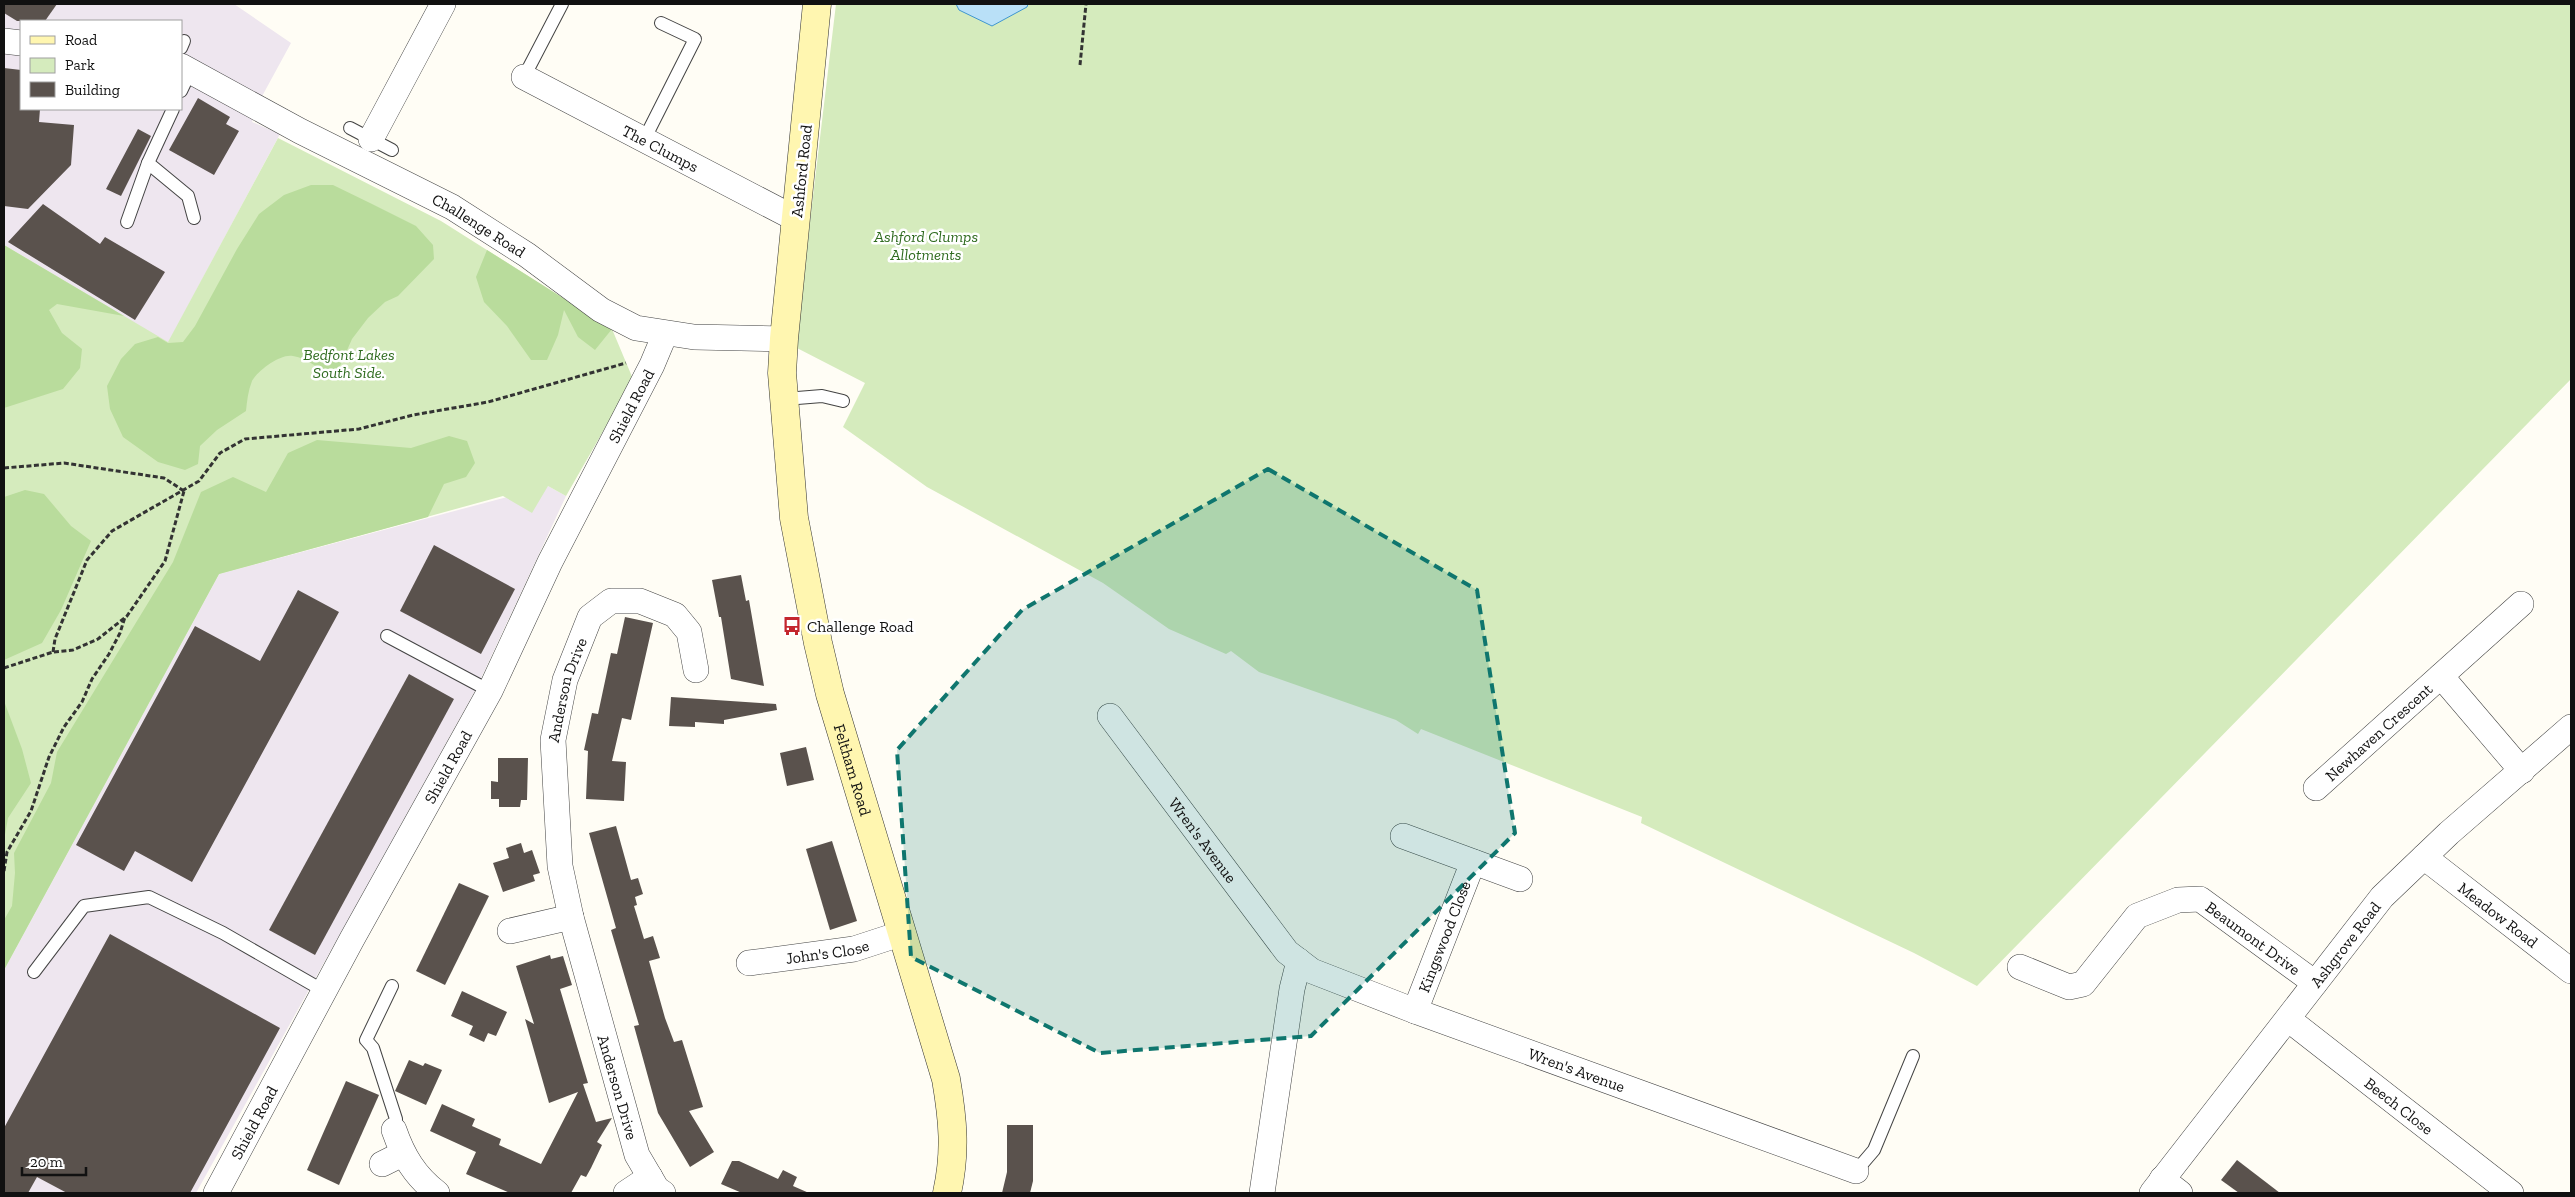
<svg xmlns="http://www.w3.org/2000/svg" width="2575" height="1197" font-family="'Zilla Slab',serif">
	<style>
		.industrial { fill: #eee6ef; fill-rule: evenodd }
		.green { fill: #d5ebbd }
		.forest { fill: #b9dc9c }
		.water { fill: #b9e0f7; stroke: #3f96cf }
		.building { fill: #5a524d }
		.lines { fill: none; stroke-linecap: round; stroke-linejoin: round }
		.lane-casing { stroke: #444; stroke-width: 14 }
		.street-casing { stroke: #444; stroke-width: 26 }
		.secondary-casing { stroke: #333; stroke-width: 29 }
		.path { stroke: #333; stroke-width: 3; stroke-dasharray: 5 2.5; stroke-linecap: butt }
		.lane { stroke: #fff; stroke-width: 12 }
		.street { stroke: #fff; stroke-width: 25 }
		.secondary { stroke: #fff6b0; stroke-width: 28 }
		.marked { fill: #0f766e; fill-opacity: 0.2; stroke: #0f766e; stroke-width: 4; stroke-dasharray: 10 6; stroke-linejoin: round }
		.labels { text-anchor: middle; stroke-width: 5; stroke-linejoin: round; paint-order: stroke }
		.street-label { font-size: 16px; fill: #111; stroke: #fff }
		.park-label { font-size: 16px; font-style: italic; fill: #2f6b1f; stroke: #fff }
		.poi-label { font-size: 16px; fill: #111; stroke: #fff; text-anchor: start }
	</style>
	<rect width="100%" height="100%" fill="#fffdf5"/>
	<g class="industrial">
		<path d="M4,4H234L291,43L260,100L252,122L280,134L168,343L4,245ZM21,21H181V109H21Z"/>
		<path d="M548,486L566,496L476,689L196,1193H4V970L219,574Z"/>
	</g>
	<g class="green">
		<path d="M836,4H956L959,10L1027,7L1028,4H2571V379L1977,986L1914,953L1641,823L1642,817L1421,729L1418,734L1396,720L1259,672L1231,651L1226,654L1169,629L1103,583L927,487L843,427L865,383L795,347Z"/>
		<path d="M278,138L441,221L612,329L633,379L566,496L548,486L532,513L503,496L219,574L4,970V245L168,342Z"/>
	</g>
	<g class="forest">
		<path d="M311,185H333L370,203L416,226L433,245L434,259L398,296L385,302L368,318L352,339L340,366L331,374C317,369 308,358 293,356C281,353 257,371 252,381C248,391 247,401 246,411L217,430L200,446L198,464L185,470L158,462L123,437L110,409L107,386L121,359L135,344L158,337L168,343L183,342L195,326L237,249L259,214L284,195Z"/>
		<path d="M4,245L124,316L57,304L49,310L62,333L82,349L80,368L63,389L4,408Z"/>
		<path d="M487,250L612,329L595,350L578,337L564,310L558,335L547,360H531L507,326L484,302L476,277Z"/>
		<path d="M449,436L467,441L475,463L466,477L444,484L428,517L219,574L4,970V920L12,906L15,873L14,853L51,783L57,752L173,562L201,492L233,477L266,492L288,453L317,440L411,448Z"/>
		<path d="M25,490L44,494L71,526L91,541L61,610L42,643L4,660V497Z"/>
		<path d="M4,701L22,749L31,783L8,818L4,840Z"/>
	</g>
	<path class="water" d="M956,4H1028L1027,7L992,26L959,10Z"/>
	<g class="building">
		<path d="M4,4H57L45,21H17L4,13Z"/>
		<path d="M4,68L21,70V109H40L39,122L74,125L71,165L28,209L4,206Z"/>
		<path d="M198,98L230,117L226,124L239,131L214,175L169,150Z"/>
		<path d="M138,129L151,136L121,196L106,189Z"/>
		<path d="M43,204L100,244L105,237L165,272L135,320L8,242Z"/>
		<path d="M434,545L515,589L481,654L400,611Z"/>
		<path d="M741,575L746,601L749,600L764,686L731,679L721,617H719L712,580Z"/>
		<path d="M298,590L339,612L192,882L135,851L124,871L76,845L195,626L260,661Z"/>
		<path d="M625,617L653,623L631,720L622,718L612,761L626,762L624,801L586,799L588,751L584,750L592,713L598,714L611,653L617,654Z"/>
		<path d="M409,674L454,699L315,955L269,930Z"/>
		<path d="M671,697L776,704L777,710L724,720V724L695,722V727L669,726Z"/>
		<path d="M806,747L814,780L787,786L780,753Z"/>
		<path d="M498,758H528L527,800H521L520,807H499V799H491V781L498,782Z"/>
		<path d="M616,826L631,880L638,878L643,894L635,897L637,905L634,906L644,939L653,936L660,958L649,961L665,1018L674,1042L682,1040L703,1107L689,1111L714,1152L690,1167L658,1113L634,1026L639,1025L611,930L616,928L589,833Z"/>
		<path d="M832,841L857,921L830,930L806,849Z"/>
		<path d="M521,843L524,853L532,850L540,873L533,875L535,881L503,892L493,863L509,858L506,848Z"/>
		<path d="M459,883L489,896L445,985L416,971Z"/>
		<path d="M110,934L280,1028L190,1193H67L37,1177L28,1193H4V1128Z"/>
		<path d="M550,955L551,959L563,956L572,985L560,989L588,1083L583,1084L596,1122L612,1118L597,1142L602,1145L591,1168L586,1177L581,1175L571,1193H510L466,1174L476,1152L430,1131L442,1104L475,1119L472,1126L501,1139L499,1145L541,1164L578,1092L549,1103L525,1019L534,1024L516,966Z"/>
		<path d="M462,991L507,1012L496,1036L488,1033L484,1042L469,1035L473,1026L451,1016Z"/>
		<path d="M409,1060L423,1066L425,1063L442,1070L426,1105L395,1091Z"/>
		<path d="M346,1081L379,1095L339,1185L307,1170Z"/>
		<path d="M1007,1125H1033V1181L1030,1193H1002L1007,1172Z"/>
		<path d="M2237,1160L2280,1193H2239L2221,1180Z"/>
		<path d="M732,1161H739L778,1179L783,1170L797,1177L793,1186L809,1193H742L721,1184Z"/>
	</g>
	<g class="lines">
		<g class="lane-casing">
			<g id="lane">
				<path d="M181,48L184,41"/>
				<path d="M524,77L562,4"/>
				<path d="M181,91L190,72"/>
				<path d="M173,109L148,163L188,196L194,218"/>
				<path d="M350,128L392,150"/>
				<path d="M644,140L695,39L661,23"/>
				<path d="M127,222L148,163"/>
				<path d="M785,399L822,396L843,401"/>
				<path d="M387,636L490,691"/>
				<path d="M34,972L84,906L149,897L223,933L324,991"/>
				<path d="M392,986L366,1040L373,1048L396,1119L394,1130"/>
				<path d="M1856,1171L1874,1150L1913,1056"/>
			</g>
		</g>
		<g class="street-casing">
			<g id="street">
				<path d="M4,41L21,43"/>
				<path id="s1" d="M181,66L300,131L452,207L527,255L601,310L636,328L694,337L784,339"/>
				<path id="s2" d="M524,77L796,219"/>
				<path d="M371,139L443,4"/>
				<path d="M2441,676L2522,771"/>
				<path id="s3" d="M1110,716L1287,952L1312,971L1415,1011L1856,1171"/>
				<path id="s4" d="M2316,788L2521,604"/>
				<path d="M1403,836L1520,879"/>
				<path id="s5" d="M2424,857L2571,971"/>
				<path d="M510,931L571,917"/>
				<path id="s6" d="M749,963L854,949L903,933"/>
				<path id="s7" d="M2020,967L2069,987L2083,984L2137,916L2178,900L2200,899L2315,983"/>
				<path id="s8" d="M1415,1011L1473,862"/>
				<path id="s9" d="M2288,1019L2511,1193"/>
				<path d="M394,1130C403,1156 415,1176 437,1193"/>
				<path d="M382,1164L402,1154"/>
				<path d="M2162,1179L2180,1193"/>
				<path id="s10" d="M216,1193L352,939L490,691L550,562L652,365L665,334"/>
				<path d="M626,1193L650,1177"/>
				<path id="s11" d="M663,1193L657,1189L637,1155L571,917L560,866L553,740L565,680L590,617L611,601H640L675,615L689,632L696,670"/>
				<path d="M1262,1193L1292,989L1299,961"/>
				<path id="s12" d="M2152,1193L2382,897L2449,833L2571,727"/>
			</g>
		</g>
		<g class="secondary-casing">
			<g id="secondary">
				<path id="s13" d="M817,4L784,339L782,373L794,518L818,643L830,694L946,1079C953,1120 956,1152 947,1193"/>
			</g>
		</g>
		<g class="path">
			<path d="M1080,65L1086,4"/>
			<path d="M4,468L64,463L164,478L184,491"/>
			<path d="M53,652L55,639L87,560L112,531L199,481L220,453L245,439L359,429L413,415L488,402L626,363"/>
			<path d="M4,668L53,652L73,650L98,639L127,616L165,561L184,491"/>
			<path d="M4,871L7,852L31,811L49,757L64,727L82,702L92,679L109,654L120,633L125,617"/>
		</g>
		<use href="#lane" class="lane"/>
		<use href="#street" class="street"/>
		<use href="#secondary" class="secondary"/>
	</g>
	<path class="marked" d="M1268,469L1477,590L1515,833L1311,1036L1100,1053L911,957L897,750L1022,610Z"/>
	<defs>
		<g id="bus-bare" transform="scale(1.5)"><path d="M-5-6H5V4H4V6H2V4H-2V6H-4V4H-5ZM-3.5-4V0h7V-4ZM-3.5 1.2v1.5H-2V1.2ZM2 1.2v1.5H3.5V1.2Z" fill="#c4262e" stroke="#fff" stroke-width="2.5" paint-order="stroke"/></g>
	</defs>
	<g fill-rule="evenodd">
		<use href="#bus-bare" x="792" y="626"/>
	</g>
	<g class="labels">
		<g class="street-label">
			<text dy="6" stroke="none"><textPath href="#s2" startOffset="154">The Clumps</textPath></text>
			<text transform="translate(801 171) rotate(-84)" y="6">Ashford Road</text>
			<text dy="6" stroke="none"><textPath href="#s1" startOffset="338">Challenge Road</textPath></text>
			<text dy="6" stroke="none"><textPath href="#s10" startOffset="890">Shield Road</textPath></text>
			<text dy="6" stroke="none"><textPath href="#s11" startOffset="524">Anderson Drive</textPath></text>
			<text dy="6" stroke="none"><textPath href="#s4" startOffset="84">Newhaven Crescent</textPath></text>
			<text dy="6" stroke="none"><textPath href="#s10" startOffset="485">Shield Road</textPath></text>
			<text dy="6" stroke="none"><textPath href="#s13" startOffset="775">Feltham Road</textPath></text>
			<text dy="6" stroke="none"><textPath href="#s3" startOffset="155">Wren's Avenue</textPath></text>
			<text dy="6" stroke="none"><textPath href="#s5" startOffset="94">Meadow Road</textPath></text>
			<text dy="6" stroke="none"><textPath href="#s8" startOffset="80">Kingswood Close</textPath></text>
			<text dy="6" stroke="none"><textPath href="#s7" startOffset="286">Beaumont Drive</textPath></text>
			<text dy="6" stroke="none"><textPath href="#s12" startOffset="315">Ashgrove Road</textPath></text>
			<text dy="6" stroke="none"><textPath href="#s6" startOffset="79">John's Close</textPath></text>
			<text dy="6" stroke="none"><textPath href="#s3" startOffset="609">Wren's Avenue</textPath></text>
			<text transform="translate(618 1087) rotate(74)" y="6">Anderson Drive</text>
			<text dy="6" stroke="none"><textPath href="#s9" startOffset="141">Beech Close</textPath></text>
			<text dy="6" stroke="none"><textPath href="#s10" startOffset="80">Shield Road</textPath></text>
		</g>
		<g class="park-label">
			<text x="926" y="242">Ashford Clumps<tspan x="926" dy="18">Allotments</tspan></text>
			<text x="349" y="360">Bedfont Lakes<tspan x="349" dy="18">South Side.</tspan></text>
		</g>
		<g class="poi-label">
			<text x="807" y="632">Challenge Road</text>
		</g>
	</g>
	<rect width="2575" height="1197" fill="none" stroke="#111111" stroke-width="10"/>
	<rect x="20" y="20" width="162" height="90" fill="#ffffff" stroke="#a0a0a0"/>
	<rect x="30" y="36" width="25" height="8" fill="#fff6b0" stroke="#a0a0a0"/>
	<text x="65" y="45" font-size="15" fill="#111111">Road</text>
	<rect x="30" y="58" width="25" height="15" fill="#d5ebbd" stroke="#a0a0a0"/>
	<text x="65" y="70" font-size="15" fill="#111111">Park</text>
	<rect x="30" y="82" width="25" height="15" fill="#5a524d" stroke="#a0a0a0"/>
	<text x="65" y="95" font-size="15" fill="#111111">Building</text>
	<path d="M22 1167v8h64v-8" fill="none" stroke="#111111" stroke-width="2.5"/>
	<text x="30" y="1167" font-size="15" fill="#111111" stroke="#ffffff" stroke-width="4" paint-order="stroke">20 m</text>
</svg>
